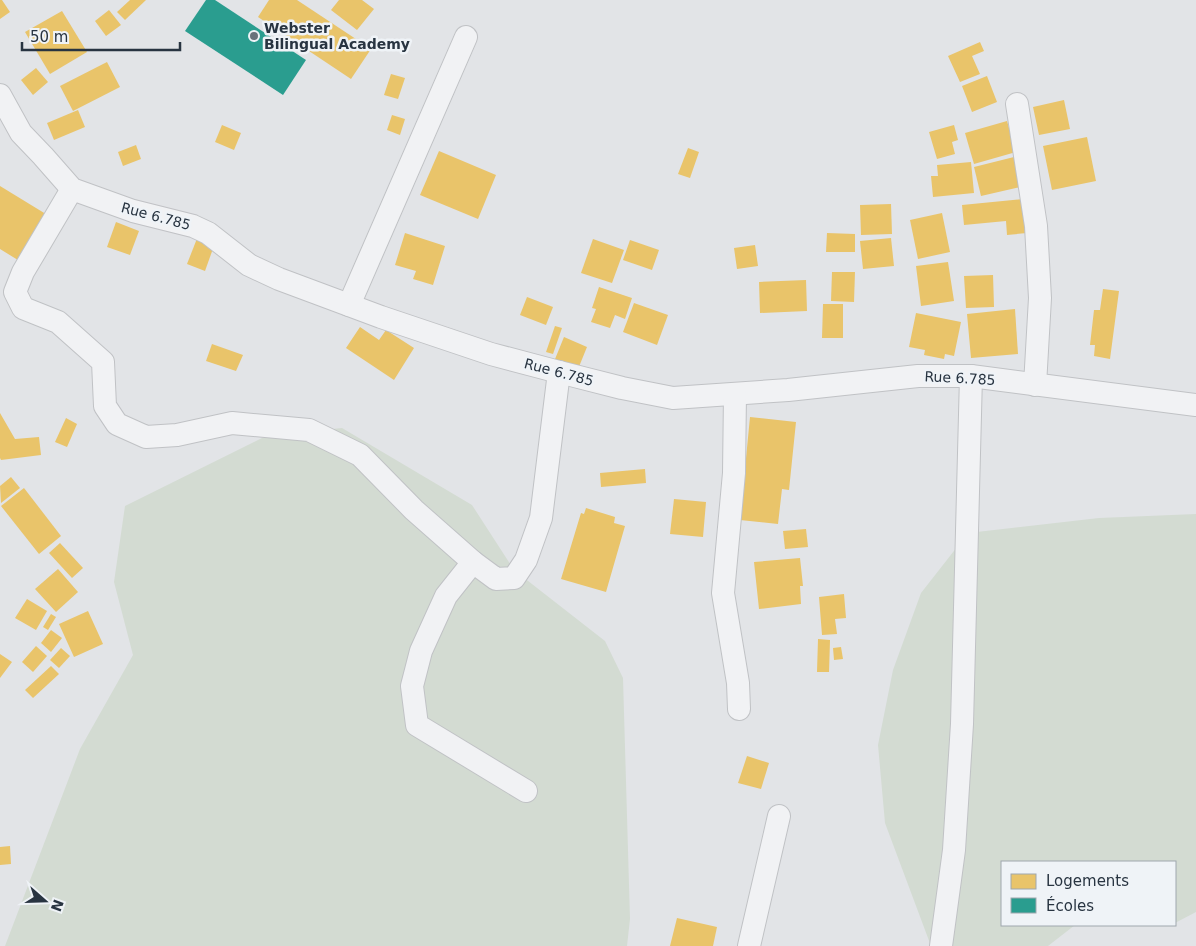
<svg xmlns="http://www.w3.org/2000/svg" width="1196" height="946" font-family="'DejaVu Sans',sans-serif">
	<style>
		.green { fill: #d3dbd2 }
		.homes { fill: #e9c46a }
		.schools { fill: #2a9d8f }
		.lines { fill: none; stroke-linecap: round; stroke-linejoin: round }
		.street-casing { stroke: #c0c2c5; stroke-width: 24 }
		.street { stroke: #f1f2f4; stroke-width: 22 }
		.poi-dot { fill: #69727b; stroke: #eff3f7; stroke-width: 2 }
		.labels { text-anchor: middle; stroke-width: 5; stroke-linejoin: round; paint-order: stroke }
		.poi-label { font-size: 14px; font-weight: bold; fill: #283441; stroke: #eff3f7; text-anchor: start }
		.street-label { font-size: 14px; fill: #283441; stroke: #eff3f7 }
	</style>
	<rect width="100%" height="100%" fill="#e2e4e7"/>
	<g class="green">
		<path d="M342,428L472,505L514,570L605,641L623,678L630,919L627,946H5L80,749L133,655L114,582L125,506L266,436Z"/>
		<path d="M1196,514V912L1175,923V862H1002V925H1075L1048,946H931L885,823L878,745L893,670L921,593L968,533L1099,518Z"/>
	</g>
	<g class="homes">
		<path d="M0,0H2L10,12L0,19Z"/>
		<path d="M130,0H146L125,20L117,12Z"/>
		<path d="M269,0H297L371,49L351,79L258,17Z"/>
		<path d="M339,0H362L374,9L357,30L331,10Z"/>
		<path d="M109,10L121,25L106,36L95,21Z"/>
		<path d="M62,11L87,52L50,74L25,32Z"/>
		<path d="M980,42L984,51L972,56L980,74L960,82L948,56Z"/>
		<path d="M107,62L120,87L73,111L60,86Z"/>
		<path d="M36,68L48,82L33,95L21,80Z"/>
		<path d="M391,74L405,78L398,99L384,95Z"/>
		<path d="M987,76L997,102L972,112L962,86Z"/>
		<path d="M1064,100L1070,129L1039,135L1033,107Z"/>
		<path d="M78,110L85,127L54,140L47,123Z"/>
		<path d="M392,115L405,119L400,135L387,130Z"/>
		<path d="M1007,121L1016,152L974,164L965,133Z"/>
		<path d="M222,125L241,133L234,150L215,142Z"/>
		<path d="M954,125L958,140L952,142L955,154L937,159L929,132Z"/>
		<path d="M1087,137L1096,181L1052,190L1043,146Z"/>
		<path d="M136,145L141,159L123,166L118,152Z"/>
		<path d="M688,148L699,152L690,178L678,174Z"/>
		<path d="M439,151L496,175L478,219L420,195Z"/>
		<path d="M1018,156L1025,186L981,196L974,167Z"/>
		<path d="M971,162L974,193L933,197L931,176H938L937,165Z"/>
		<path d="M0,186L54,219L26,265L0,249Z"/>
		<path d="M1023,199L1027,233L1007,235L1006,221L964,225L962,205Z"/>
		<path d="M891,204L892,234L861,235L860,205Z"/>
		<path d="M942,213L950,252L918,259L910,220Z"/>
		<path d="M116,222L139,231L130,255L107,247Z"/>
		<path d="M405,233L445,246L433,285L413,279L416,271L395,265Z"/>
		<path d="M827,233L855,234V252H826Z"/>
		<path d="M198,236L215,243L205,271L187,264Z"/>
		<path d="M891,238L894,266L863,269L860,241Z"/>
		<path d="M593,239L624,250L612,283L581,273Z"/>
		<path d="M630,240L659,250L652,270L623,260Z"/>
		<path d="M755,245L758,266L737,269L734,248Z"/>
		<path d="M948,262L954,301L921,306L916,266Z"/>
		<path d="M832,272H855L854,302L831,301Z"/>
		<path d="M993,275L994,307L966,308L964,276Z"/>
		<path d="M806,280L807,311L760,313L759,282Z"/>
		<path d="M599,287L632,298L625,319L615,315L610,328L591,322L596,309L592,308Z"/>
		<path d="M1103,289L1119,291L1110,359L1094,356L1095,345H1090L1094,310H1100Z"/>
		<path d="M527,297L553,307L546,325L520,315Z"/>
		<path d="M634,303L668,315L657,345L623,332Z"/>
		<path d="M823,304H843V338H822Z"/>
		<path d="M1015,309L1018,354L971,358L967,314Z"/>
		<path d="M916,313L961,322L954,356L945,354L944,359L924,355L925,350L909,347Z"/>
		<path d="M555,326L562,328L553,354L546,352Z"/>
		<path d="M360,327L379,340L386,330L414,348L394,380L346,348Z"/>
		<path d="M564,337L587,347L576,374L553,364Z"/>
		<path d="M212,344L243,355L236,371L206,361Z"/>
		<path d="M0,413L15,439L39,437L41,455L1,460L0,458Z"/>
		<path d="M750,417L796,422L789,490L782,489L778,524L740,520Z"/>
		<path d="M66,418L77,424L67,447L55,442Z"/>
		<path d="M645,469L646,483L601,487L600,473Z"/>
		<path d="M11,477L20,488L1,503L0,486Z"/>
		<path d="M24,488L61,536L39,554L1,506Z"/>
		<path d="M674,499L706,502L703,537L670,534Z"/>
		<path d="M586,508L615,517L614,523L625,526L606,592L561,579L581,513L584,514Z"/>
		<path d="M806,529L808,547L785,549L783,531Z"/>
		<path d="M60,543L83,568L72,578L49,553Z"/>
		<path d="M800,558L803,586H800L801,604L759,609L754,562Z"/>
		<path d="M58,569L78,592L56,612L35,589Z"/>
		<path d="M844,594L846,618L835,619L837,634L822,635L819,597Z"/>
		<path d="M27,599L47,611L36,630L15,618Z"/>
		<path d="M88,611L103,644L74,657L59,624Z"/>
		<path d="M51,614L56,617L48,630L43,627Z"/>
		<path d="M51,630L62,638L51,652L41,643Z"/>
		<path d="M818,639L830,640L829,672H817Z"/>
		<path d="M36,646L47,656L33,672L22,662Z"/>
		<path d="M841,647L843,659L834,660L833,648Z"/>
		<path d="M61,648L70,656L59,668L50,660Z"/>
		<path d="M0,654L12,662L0,678Z"/>
		<path d="M51,666L59,674L33,698L25,690Z"/>
		<path d="M747,756L769,763L761,789L738,783Z"/>
		<path d="M10,846L11,864L0,865V847Z"/>
		<path d="M677,918L717,927L713,946H670Z"/>
	</g>
	<path class="schools" d="M206,0H215L306,60L283,95L185,31Z"/>
	<g class="lines">
		<g class="street-casing">
			<g id="street">
				<path d="M0,95L21,133L43,156L72,189L133,211L193,226L208,233L249,265L279,279L381,317L491,354L559,372L622,388L673,398L788,390L918,376H971L1196,405"/>
				<path d="M1017,104L1036,226L1040,298L1035,385"/>
				<path d="M72,189L23,272L15,292L23,308L58,322L103,362L105,406L117,424L146,437L177,435L232,423L309,430L360,455L414,510L473,562L496,579L514,578L526,560L541,518L559,372"/>
				<path d="M349,305L466,37"/>
				<path d="M735,394L734,473L723,593L738,683L739,709"/>
				<path d="M473,562L446,596L421,651L412,686L417,725L526,791"/>
				<path d="M749,946L779,816"/>
				<path d="M941,946L954,850L962,724L971,376"/>
			</g>
		</g>
		<use href="#street" class="street"/>
	</g>
	<circle class="poi-dot" cx="254" cy="36" r="5"/>
	<g class="labels">
		<g class="poi-label">
			<text x="264" y="33">Webster<tspan x="264" dy="16">Bilingual Academy</tspan></text>
		</g>
		<g class="street-label">
			<text transform="translate(156 216) rotate(15)" y="5">Rue 6.785</text>
			<text transform="translate(559 372) rotate(15)" y="5">Rue 6.785</text>
			<text transform="translate(960 378) rotate(3)" y="5">Rue 6.785</text>
		</g>
	</g>
	<rect x="1001" y="861" width="175" height="65" fill="#eff3f7" stroke="#9fa7ae"/>
	<rect x="1011" y="874" width="25" height="15" fill="#e9c46a" stroke="#9fa7ae"/>
	<text x="1046" y="886" font-size="15" fill="#283441">Logements</text>
	<rect x="1011" y="898" width="25" height="15" fill="#2a9d8f" stroke="#9fa7ae"/>
	<text x="1046" y="911" font-size="15" fill="#283441">Écoles</text>
	<g transform="translate(45 901) rotate(110)" stroke="#eff3f7" stroke-width="4" paint-order="stroke">
	<path d="M0-4L9 19L0 12L-9 19Z" fill="#283441"/>
	<text y="-8" font-size="14" font-weight="bold" text-anchor="middle" fill="#283441">N</text>
	</g>
	<path d="M22 42v8h158v-8" fill="none" stroke="#283441" stroke-width="2.5"/>
	<text x="30" y="42" font-size="15" fill="#283441" stroke="#eff3f7" stroke-width="4" paint-order="stroke">50 m</text>
</svg>
